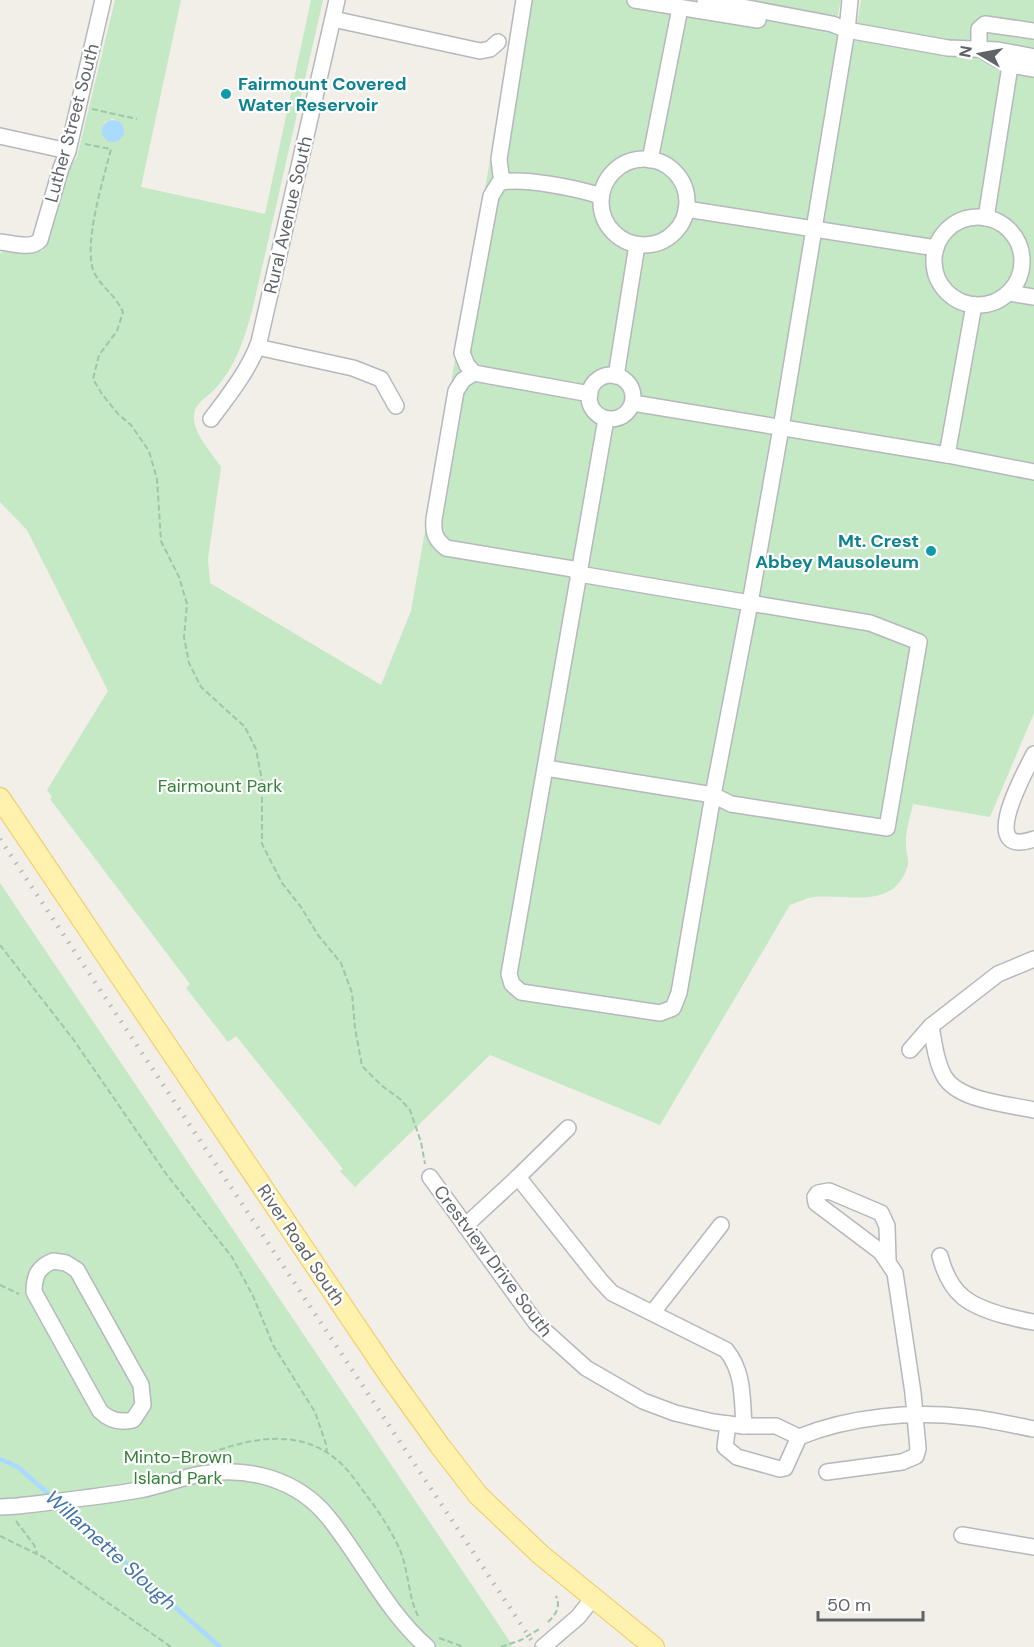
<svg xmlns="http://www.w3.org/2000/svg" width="1034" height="1647" font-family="'DM Sans',sans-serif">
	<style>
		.green { fill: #c5e8c5; fill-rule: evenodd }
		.water { fill: #aadaff }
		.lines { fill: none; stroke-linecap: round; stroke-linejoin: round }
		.stream { stroke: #aadaff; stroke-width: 4.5 }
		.minor-casing { stroke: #b5b8bc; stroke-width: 18 }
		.major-casing { stroke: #f2c960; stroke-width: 22 }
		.path { stroke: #9cc7a9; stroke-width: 2; stroke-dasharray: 6 3; stroke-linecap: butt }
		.minor { stroke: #fff; stroke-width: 15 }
		.major { stroke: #fff2af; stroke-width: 20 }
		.rail { stroke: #b6b7b8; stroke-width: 4.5; stroke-dasharray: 1.5 8; stroke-linecap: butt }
		.culture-dot { fill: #0f9aa8; stroke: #fff; stroke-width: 2 }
		.labels { text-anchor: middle; stroke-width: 4.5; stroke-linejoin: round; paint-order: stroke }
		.culture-label { font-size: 18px; font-weight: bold; fill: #0d838f; stroke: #fff; text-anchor: start }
		.street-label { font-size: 18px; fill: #5f6368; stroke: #fff }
		.park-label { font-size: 18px; fill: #348238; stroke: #fff }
		.water-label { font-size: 20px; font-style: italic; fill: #4174aa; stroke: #fff }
	</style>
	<rect width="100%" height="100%" fill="#f1efe8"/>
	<g class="green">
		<path d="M115,0H181L141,187L265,214L311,0H323L253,307C245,337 236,367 214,390C206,398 195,403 194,415C192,432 212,453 221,467L208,559L210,583L381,685L411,611L518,0H841L837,19L857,23L861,0H1034V713L990,817L913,804C910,817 905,833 906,845C906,854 910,860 907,868C892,913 840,891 808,898C802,900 796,903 790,905L660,1125L490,1055L355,1187L340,1171L343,1169L236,1036L228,1042L186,988L190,984L50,799L52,797L47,790L108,691L27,530L0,502V254L1,252L43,251L66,173L77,157ZM112,119C120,120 124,126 123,134L102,132L105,122Z"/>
		<path d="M0,883L509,1640L512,1647H0Z"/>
	</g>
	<circle class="water" cx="113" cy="131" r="11"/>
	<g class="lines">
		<g class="stream">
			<path d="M0,1459L18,1467L52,1497"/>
			<path d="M60,1505L220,1647"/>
		</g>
		<g class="minor-casing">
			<g id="minor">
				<path d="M635,0L758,20"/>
				<path d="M705,0L832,24L847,30L948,48L998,50L1034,57"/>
				<path d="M333,19L480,51L490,49L498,42"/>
				<path d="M1034,31L985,24L979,29V48C999,62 1010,66 1034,69"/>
				<path d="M0,136L68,151"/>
				<circle cx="644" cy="202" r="43"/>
				<path d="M650,160L680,8"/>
				<path d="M506,181L501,176L499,159L524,0"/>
				<path d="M686,209L936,248"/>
				<circle cx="978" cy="261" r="44"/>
				<path d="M986,218L1010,66"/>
				<path d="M0,242C12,243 32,250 40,240L61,168L68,151L103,0"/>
				<path d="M1009,293L1034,297"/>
				<path d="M257,347L353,368L381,379L396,406"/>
				<path d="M474,373L463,380L456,391L434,519C433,533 435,539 446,548L573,569L579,574L750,603L781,428L847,30L850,0"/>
				<circle cx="611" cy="397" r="22"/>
				<path d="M616,376L637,245"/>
				<path d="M590,394L474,373L467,365L462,353L491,196L499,183C520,176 579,189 601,196"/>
				<path d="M633,403L947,455L1034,472"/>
				<path d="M211,419C229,395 249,370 259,342L337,0"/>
				<path d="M947,455L974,305"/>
				<path d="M1034,754C1025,772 976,859 1034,839"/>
				<path d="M546,768L713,795L731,804L887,828L919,642L870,623L750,603L713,795L679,993L673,1008L660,1013L521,992L512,984L509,974L606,419"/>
				<path d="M931,1026C934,1043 936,1061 944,1076C958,1101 1008,1104 1034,1110"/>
				<path d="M910,1050L931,1026L998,974L1034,959"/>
				<path d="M430,1177L536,1323L586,1368L643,1401L675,1413L713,1422L744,1426H776L799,1437"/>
				<path d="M518,1177L568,1128"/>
				<path d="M465,1226L518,1177L600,1280L612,1293L726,1350C744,1372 742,1398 744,1426"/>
				<path d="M940,1256C950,1295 969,1306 1006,1316C1015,1318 1025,1321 1034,1322"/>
				<path d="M53,1261L66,1263L77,1270L141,1385L143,1405L133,1420C120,1423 109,1420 100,1411L34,1292C34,1276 38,1267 53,1261Z"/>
				<path d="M653,1312L721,1225"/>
				<path d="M728,1424L725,1447L737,1457L780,1469L785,1468L799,1437"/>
				<path d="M799,1437C851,1416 911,1411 966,1417C989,1419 1012,1425 1034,1429"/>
				<path d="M827,1472L902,1462L916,1456L918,1449L913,1393L895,1273L881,1252L816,1203L815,1197L818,1193L829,1191L881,1213L887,1226L888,1260"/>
				<path d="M0,1507L18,1506C58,1501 99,1497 139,1490C160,1486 180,1478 201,1474C248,1466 297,1479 328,1517C362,1559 386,1611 427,1647"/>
				<path d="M962,1535L1034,1547"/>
				<path d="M543,1647L578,1617L593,1598"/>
			</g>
		</g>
		<g class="major-casing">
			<path id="major" d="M0,798L389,1375L440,1446L478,1495L541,1555L654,1647"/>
		</g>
		<g class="path">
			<path d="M92,109L137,119"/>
			<path d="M85,144L111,149C104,178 80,252 96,276C105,290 115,295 123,312L117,331L99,355L93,379L102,394L118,414L131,425L149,451L157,479L161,541L179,577L187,604L184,637L189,663L201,687L245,727L256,749L262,781V844L282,883L301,907L318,935L341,963L352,993L355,1028L362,1066L381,1085L400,1099L410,1110L421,1142L425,1164"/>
			<path d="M0,945L73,1039L167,1175L232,1257L253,1296L273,1345L315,1412L326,1444L327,1453"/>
			<path d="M0,1285L19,1294"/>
			<path d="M194,1459C240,1441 295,1424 337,1460C348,1469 356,1481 364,1492C378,1510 391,1530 400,1550C409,1572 408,1596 418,1616"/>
			<path d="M16,1521L34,1545L37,1553"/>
			<path d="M0,1536L43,1557L171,1647"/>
			<path d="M548,1622C556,1614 561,1607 556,1596"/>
			<path d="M439,1638L464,1647"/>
			<path d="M501,1647L521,1640L541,1628"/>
		</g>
		<use href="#minor" class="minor"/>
		<use href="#major" class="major"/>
		<path class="rail" d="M0,839L536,1647"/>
	</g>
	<g class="culture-dot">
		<circle cx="226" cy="94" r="6"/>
		<circle cx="931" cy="551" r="6"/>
	</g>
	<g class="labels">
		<g class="culture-label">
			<text x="238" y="90">Fairmount Covered<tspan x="238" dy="21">Water Reservoir</tspan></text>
			<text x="919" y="547" text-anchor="end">Mt. Crest<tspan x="919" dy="21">Abbey Mausoleum</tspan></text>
		</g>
		<g class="street-label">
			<text transform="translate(72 123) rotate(-75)" y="6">Luther Street South</text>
			<text transform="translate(288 215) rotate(-77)" y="6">Rural Avenue South</text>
			<text transform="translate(301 1245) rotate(56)" y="6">River Road South</text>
			<text transform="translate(493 1261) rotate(53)" y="6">Crestview Drive South</text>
		</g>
		<g class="park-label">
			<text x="220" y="792">Fairmount Park</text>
			<text x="178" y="1463">Minto-Brown<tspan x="178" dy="21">Island Park</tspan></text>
		</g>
		<g class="water-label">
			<text transform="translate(111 1550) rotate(42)" y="7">Willamette Slough</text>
		</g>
	</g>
	<g transform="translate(980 54) rotate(280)" stroke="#ffffff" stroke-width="4.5" paint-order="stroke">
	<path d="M0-4.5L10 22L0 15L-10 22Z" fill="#5f6368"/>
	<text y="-9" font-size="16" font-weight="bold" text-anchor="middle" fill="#5f6368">N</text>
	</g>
	<path d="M818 1611v9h105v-9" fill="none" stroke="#5f6368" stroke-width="3"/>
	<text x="827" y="1611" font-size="18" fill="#5f6368" stroke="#ffffff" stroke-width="4.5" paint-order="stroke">50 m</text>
</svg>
